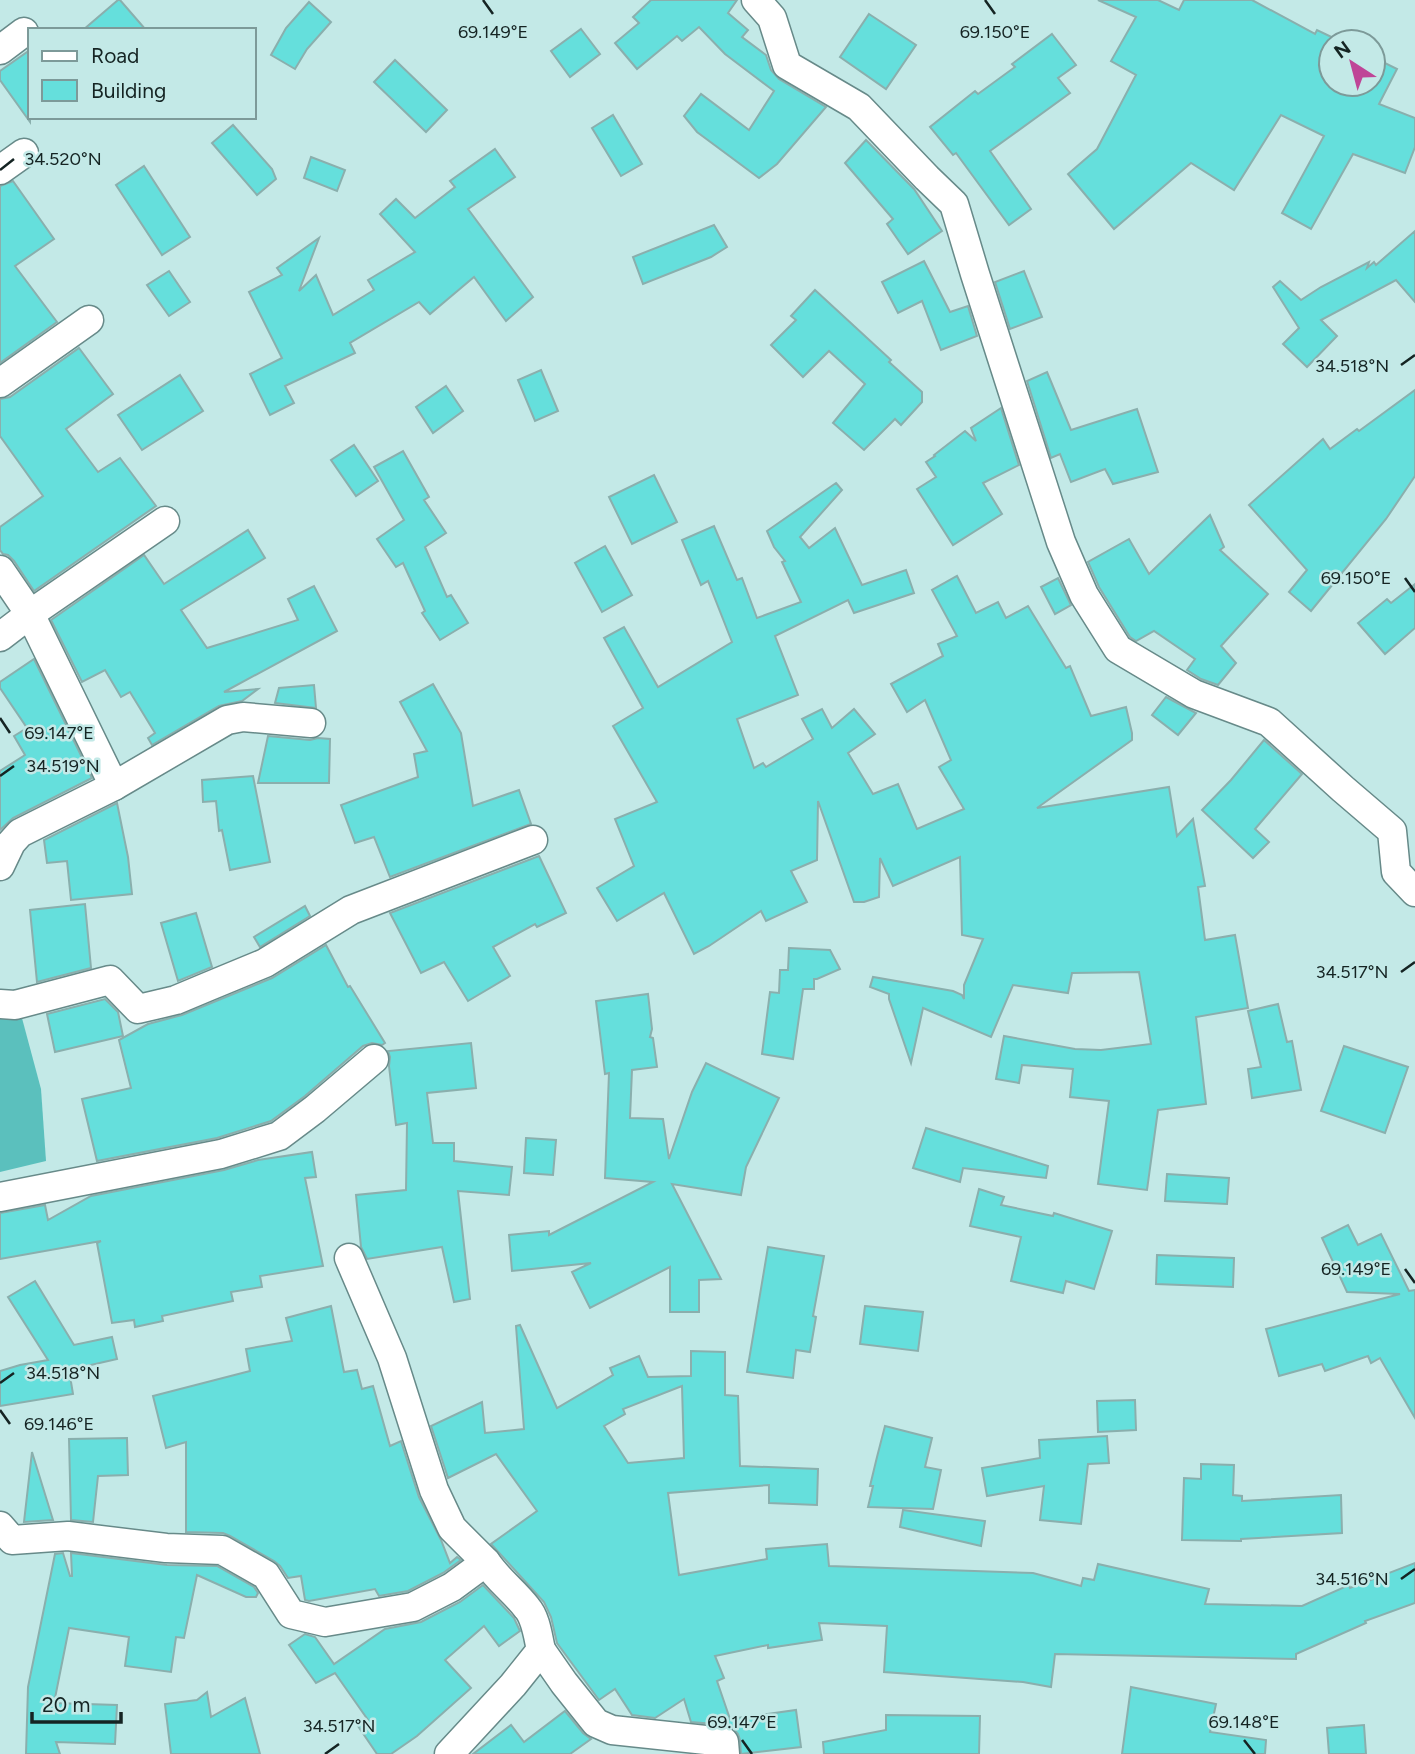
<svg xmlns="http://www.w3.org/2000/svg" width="1415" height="1754" font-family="Figtree,sans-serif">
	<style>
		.green { fill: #5bc0bd }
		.building { fill: #65dfdc; stroke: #8aafad; stroke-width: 2; fill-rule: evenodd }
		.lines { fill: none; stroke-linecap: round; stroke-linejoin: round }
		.street-casing { stroke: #678a89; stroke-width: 31 }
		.street { stroke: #fff; stroke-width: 28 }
		.ticks { fill: none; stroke: #152423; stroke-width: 2.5 }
		.ticks-label { font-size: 18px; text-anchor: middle; fill: #152423; stroke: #c3e9e7; stroke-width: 5; stroke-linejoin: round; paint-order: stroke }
	</style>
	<rect width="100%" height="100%" fill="#c3e9e7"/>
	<path class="green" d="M0,1006L19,1007L41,1089L46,1161L0,1172Z"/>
	<g class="building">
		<path d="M118,0H120L146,30H83Z"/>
		<path d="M651,0H737L728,13L748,30L742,37L766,55L771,70L779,79L826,107L777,164L759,178L697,132L684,116L701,94L749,130L774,91L725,54L699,27L682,41L677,36L637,69L615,43L639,23L633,17Z"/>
		<path d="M1098,0H1158L1179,10L1184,0H1252L1315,34L1317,30L1342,42H1331V84H1373V57L1397,69L1379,104L1415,118V147L1405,173L1353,154L1311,229L1282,213L1324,136L1281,115L1234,190L1191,163L1114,229L1068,174L1097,149L1136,75L1111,61L1136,17Z"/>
		<path d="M309,2L331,22L307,49L295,69L271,55L286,28Z"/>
		<path d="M869,14L916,45L886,89L840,57Z"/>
		<path d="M581,29L600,54L570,77L551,51Z"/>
		<path d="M1052,34L1076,65L1058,78L1070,93L990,151L1031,209L1009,225L956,153L953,155L930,127L975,91L978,94L1015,67L1012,64Z"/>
		<path d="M30,50V122L0,80V71Z"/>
		<path d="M395,60L447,110L426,132L374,82Z"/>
		<path d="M613,115L642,164L621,176L592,128Z"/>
		<path d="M233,125L272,169L276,179L257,195L212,143Z"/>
		<path d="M866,140L914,189L942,231L908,254L887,224L893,219L845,163Z"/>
		<path d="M495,149L515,177L468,209L533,297L506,321L474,277L430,314L419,302L350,343L355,353L285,386L294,403L270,415L250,374L282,358L249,292L282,275L277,268L319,238L299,291L316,275L333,315L374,290L368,280L415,252L380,214L396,199L415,218L455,187L450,181Z"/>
		<path d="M311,157L345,170L337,191L304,178Z"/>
		<path d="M144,166L190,237L162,255L116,185Z"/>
		<path d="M13,181L54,239L15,266L57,322L0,363V186Z"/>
		<path d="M714,225L727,247L711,257L643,284L633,257Z"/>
		<path d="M1415,231V302L1396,280L1321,320L1337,336L1307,367L1283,344L1299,328L1273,287L1280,281L1301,300L1321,287L1369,262L1367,268L1374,262L1376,265Z"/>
		<path d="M924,261L950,312L968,306L977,336L941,350L922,301L898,313L882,282Z"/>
		<path d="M169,271L190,302L169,316L147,285Z"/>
		<path d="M1024,271L1042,317L1010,329L995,282Z"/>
		<path d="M815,290L891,360L889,362L922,392V402L901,425L895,419L864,450L833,423L865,384L829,351L803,377L771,345L796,320L791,316Z"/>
		<path d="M79,348L113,394L66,429L98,472L120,458L156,506L34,591L14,561L8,555L3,554L0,550V527L43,496L0,436V399L10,397Z"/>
		<path d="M541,370L558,411L535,421L518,380Z"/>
		<path d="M1047,372L1071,430L1137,409L1158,472L1113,484L1105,469L1071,482L1060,454L1051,458L1027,381Z"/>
		<path d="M180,375L203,411L142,450L118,415Z"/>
		<path d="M446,386L463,411L433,433L416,407Z"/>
		<path d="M1415,390V476L1386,519L1311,611L1289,592L1307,570L1249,505L1323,439L1330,449L1357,429L1359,431Z"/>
		<path d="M1001,408L1019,465L983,483L1002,514L953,545L917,489L936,477L926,462L935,456L934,455L965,431L976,441L971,428Z"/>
		<path d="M354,445L378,481L356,496L331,460Z"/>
		<path d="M403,451L429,497L424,500L446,533L425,547L447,597L451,595L468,623L440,640L422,613L425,611L403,563L396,567L377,539L404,520L374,467Z"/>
		<path d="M654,475L677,522L632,544L609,497Z"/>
		<path d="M836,483L842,490L800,537L809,548L835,528L862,585L906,570L914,593L854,613L848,600L775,636L798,695L737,719L754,768L763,763L766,767L813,739L802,719L822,709L832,728L854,709L875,734L848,753L873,794L898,784L917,829L964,809L939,767L951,760L925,700L907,712L891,684L943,656L938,644L957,636L932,590L957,576L976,613L998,602L1006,618L1028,606L1066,668L1070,666L1091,716L1126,707L1132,733V740L1037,808L1169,787L1177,836L1193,819L1205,886L1198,887L1205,940L1235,935L1248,1008L1196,1017L1206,1104L1158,1110L1147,1190L1098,1184L1109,1101L1070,1097L1073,1069L1022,1065L1019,1083L996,1079L1004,1036L1075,1049L1101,1050L1151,1044L1139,972L1072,973L1068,993L1013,985L991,1037L923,1008L911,1063L889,999V994L870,987L873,977L953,991L962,995L964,999V985L983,939L962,935L960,857L893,886L880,858L879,897L864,902H854L818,801L817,860L791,871L807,902L766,921L761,911L709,946L694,954L664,893L617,921L597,888L634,866L615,819L657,802L613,726L643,708L604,638L624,627L658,687L732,642L708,581L701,585L682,540L714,526L737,580L742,578L757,618L801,602L782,562L785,561L774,547L767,531Z"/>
		<path d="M1210,515L1224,547L1220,550L1268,594L1221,646L1236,663L1218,685L1201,679L1187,670L1195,659L1154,631L1136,641L1130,637L1099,587L1088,562L1129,539L1149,574Z"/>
		<path d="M248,530L265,558L181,610L207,648L298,620L288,599L314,586L337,631L224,692L258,689L242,701L219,706L152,745L148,738L155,733L130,692L121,697L105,670L82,682L51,620L144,555L164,584Z"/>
		<path d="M605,546L632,595L602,612L575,563Z"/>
		<path d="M1058,578L1071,605L1055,614L1041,587Z"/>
		<path d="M1415,584V628L1385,654L1358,623L1387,599L1391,603Z"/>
		<path d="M34,659L92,778L13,818L0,830V771L25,755L14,736L27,728L0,688V682Z"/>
		<path d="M433,684L461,733L473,806L519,790L531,824L390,877L374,837L355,843L341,805L418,777L414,754L427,751L400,702Z"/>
		<path d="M314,685L316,708L275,703L279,688Z"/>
		<path d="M1166,697L1196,713L1178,735L1152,715Z"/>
		<path d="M268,736L310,740L318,738L330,739L329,783H258Z"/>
		<path d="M1264,740L1302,774L1255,829L1269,842L1253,858L1202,810L1231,780Z"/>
		<path d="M253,776L270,862L230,870L222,830L219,831L216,801L203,802L202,780Z"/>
		<path d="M117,803L128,857L132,894L71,900L67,861L47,863L44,840Z"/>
		<path d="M539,856L566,913L537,927L535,924L493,947L510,976L468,1001L444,962L421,973L390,913Z"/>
		<path d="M85,904L91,968L37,982L30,910Z"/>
		<path d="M305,906L310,916L260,947L254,937Z"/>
		<path d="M196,913L212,967L178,981L161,923Z"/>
		<path d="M326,945L348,987L350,986L385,1043L382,1045L372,1043L363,1046L305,1096L271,1121L217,1138L97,1161L82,1099L131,1088L119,1040L148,1024L182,1015L272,978Z"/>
		<path d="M789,948L830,950L840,969L817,979H814V989H803L793,1059L762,1054L770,992L779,993L780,970H788Z"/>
		<path d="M648,994L652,1029L650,1037L653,1038L657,1067L632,1070L630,1118L663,1119L669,1159L692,1092L706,1063L779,1098L746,1167L741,1195L672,1184L721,1279L699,1280V1312H670V1267L590,1308L572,1272L591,1263L512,1271L509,1235L549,1231V1235L653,1182L605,1178L609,1073L605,1074L596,1001Z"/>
		<path d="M105,999L118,1012L123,1036L55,1052L47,1014Z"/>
		<path d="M1278,1004L1287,1042L1292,1041L1301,1090L1252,1098L1248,1069L1261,1067L1248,1011Z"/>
		<path d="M471,1043L476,1088L427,1093L433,1143H454V1161L512,1167L509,1195L458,1191L470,1299L454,1302L442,1247L367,1259L361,1247L356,1195L406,1190L407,1123L396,1125L389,1066L390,1057L388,1051Z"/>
		<path d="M1344,1046L1408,1067L1385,1133L1321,1111Z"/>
		<path d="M926,1128L1048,1166L1046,1178L963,1168L960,1182L913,1168Z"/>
		<path d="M526,1138L556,1140L553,1175L524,1173Z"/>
		<path d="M312,1152L316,1177L305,1178L323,1266L260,1276L262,1287L231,1292L233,1301L162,1316L163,1321L135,1327L134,1320L112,1323L97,1243L101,1241L0,1259V1213L45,1205L48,1220L91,1196L224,1170L258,1160Z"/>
		<path d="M1167,1174L1229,1178L1227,1204L1165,1201Z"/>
		<path d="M979,1189L1004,1197L1001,1205L1053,1216L1054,1213L1112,1231L1094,1289L1066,1281L1063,1293L1011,1281L1021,1237L970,1226Z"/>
		<path d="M1348,1225L1358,1245L1381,1234L1409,1291L1415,1290V1418L1380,1358L1371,1363L1368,1356L1325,1371L1322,1364L1279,1376L1266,1329L1400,1294L1347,1292L1322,1238Z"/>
		<path d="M768,1247L824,1256L813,1316L816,1317L810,1352L796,1350L793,1378L747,1372Z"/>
		<path d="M1157,1255L1234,1258L1233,1287L1156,1284Z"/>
		<path d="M35,1281L74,1345L112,1337L117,1359L69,1370L73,1394L0,1406V1371L20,1365L48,1360L8,1297Z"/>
		<path d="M331,1306L344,1372L357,1370L362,1389L373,1386L390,1446L401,1441L419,1497L441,1540L450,1563L457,1557L461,1560L443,1573L408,1591L379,1596L375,1589L309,1601L305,1600L301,1576L288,1578L280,1566L274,1561L230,1536L223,1533L186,1532V1442L166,1448L153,1396L250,1371L246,1349L292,1341L286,1318Z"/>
		<path d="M865,1306L923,1312L918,1351L860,1344Z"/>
		<path d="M520,1325L557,1408L613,1375L610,1368L639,1356L648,1377L691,1376V1351L725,1352V1395L738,1396L740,1466L818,1469L817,1505L769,1503V1485L668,1493L679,1575L767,1559L766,1549L827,1544L829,1566L1033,1573L1081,1586L1083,1578L1094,1580L1098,1564L1209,1589L1205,1604L1302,1606L1349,1585L1350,1588L1415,1563V1603L1365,1621L1366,1623L1296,1654V1659L1055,1654L1051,1687L1023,1682L884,1672L887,1626L819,1623L822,1640L768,1648V1645L715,1656L724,1678L717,1681L730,1719L796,1710L801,1747L741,1754L740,1740L738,1734L733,1728L726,1725L691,1722L684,1699L655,1718L632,1715L615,1689L599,1700L557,1643L551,1617L544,1602L491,1544L537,1511L496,1454L448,1478L431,1426L482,1402L485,1433L524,1429L516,1326ZM682,1386L684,1458L628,1463L604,1426L625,1414L623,1409Z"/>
		<path d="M1135,1400L1136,1430L1098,1432L1097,1401Z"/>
		<path d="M885,1426L932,1438L925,1467L941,1470L933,1509L868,1507L873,1486H870L877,1457Z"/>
		<path d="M1107,1436L1109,1463L1088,1464L1081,1524L1040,1520L1044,1486L987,1496L982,1468L1040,1458L1039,1440Z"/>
		<path d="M127,1438L128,1475L98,1476L93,1522L71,1520L69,1439Z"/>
		<path d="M32,1452L53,1520L24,1522Z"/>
		<path d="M1201,1464L1234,1465L1233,1495L1242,1496V1501L1341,1495L1342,1533L1241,1539V1541L1182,1540L1184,1478L1201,1479Z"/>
		<path d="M903,1510L985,1521L981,1546L900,1527Z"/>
		<path d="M63,1553L70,1576H72L71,1553L167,1565L217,1566L254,1587L258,1593L256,1597H246L197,1575L184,1638L176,1637L171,1672L125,1666L129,1637L69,1628L54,1703L117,1705L115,1744L56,1742L60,1754H26L28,1687L55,1554Z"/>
		<path d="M483,1585L514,1618L520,1631L499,1646L484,1626L445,1660L471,1688L417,1736L391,1754H377L358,1726L368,1720L335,1673L316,1683L289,1645L305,1634L315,1637L334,1664L385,1629L421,1622L460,1602Z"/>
		<path d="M1131,1687L1216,1704L1210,1732L1266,1740L1265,1754H1122Z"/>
		<path d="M207,1692L211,1717L245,1698L260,1754H171L165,1704L197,1700Z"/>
		<path d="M565,1711L583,1733L591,1739L570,1754H473L511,1725L524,1742Z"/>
		<path d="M886,1715L980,1716L979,1754H824L823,1742L886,1730Z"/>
		<path d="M1364,1725L1366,1754H1329L1327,1728Z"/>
	</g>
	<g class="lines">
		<g class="street-casing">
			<g id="street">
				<path d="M756,0L772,18L787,65L859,107L927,178L954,204L975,274L1061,542L1084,595L1118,649L1194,694L1269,722L1343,789L1392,831L1396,872L1415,892"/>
				<path d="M0,50L24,32"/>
				<path d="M0,170L24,153"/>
				<path d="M0,383L89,320"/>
				<path d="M0,570L30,614L0,637"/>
				<path d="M114,786L227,720L243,717L311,723"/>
				<path d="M0,866L11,843L20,833L114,786L30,614L165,521"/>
				<path d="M0,1004L15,1005L110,980L138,1009L176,1000L207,987L265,963L351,910L533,840"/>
				<path d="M0,1197L221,1154L279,1136L315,1109L374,1059"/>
				<path d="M0,1526L12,1540L68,1536L166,1548L222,1550L266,1575L291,1614L325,1622L413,1607L452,1587L486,1562L452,1528L434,1490L392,1358L349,1258"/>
				<path d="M541,1650L564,1683L596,1723L612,1730L724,1742L725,1754"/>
				<path d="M449,1754L513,1685L541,1650C538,1637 536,1618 527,1608C514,1591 499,1581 486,1562"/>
			</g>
		</g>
		<use href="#street" class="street"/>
	</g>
	<path class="ticks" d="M483,0L493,14M985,0L995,14M0,170L14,159M1401,365L1415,355M1405,578L1415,592M0,718L10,733M0,776L14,766M1401,972L1415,962M1405,1269L1415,1283M0,1383L14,1373M0,1410L10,1424M1401,1579L1415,1569M742,1740L752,1754M1244,1740L1255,1754M325,1754L339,1744"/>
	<g class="ticks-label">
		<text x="493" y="38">69.149°E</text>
		<text x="995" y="38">69.150°E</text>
		<text x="63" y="165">34.520°N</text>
		<text x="1352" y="372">34.518°N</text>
		<text x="1356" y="584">69.150°E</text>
		<text x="59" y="739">69.147°E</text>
		<text x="63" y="772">34.519°N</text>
		<text x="1352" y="978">34.517°N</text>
		<text x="1356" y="1275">69.149°E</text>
		<text x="63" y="1379">34.518°N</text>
		<text x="59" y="1430">69.146°E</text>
		<text x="1352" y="1585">34.516°N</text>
		<text x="742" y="1728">69.147°E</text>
		<text x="1244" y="1728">69.148°E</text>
		<text x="339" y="1732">34.517°N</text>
	</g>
	<rect x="28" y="28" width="228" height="91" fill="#c3e9e7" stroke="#7d9a99" stroke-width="2"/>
	<rect x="42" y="51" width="35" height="10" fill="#ffffff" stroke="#7d9a99" stroke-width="2"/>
	<text x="91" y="63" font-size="21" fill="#152423">Road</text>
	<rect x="42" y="80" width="35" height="21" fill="#65dfdc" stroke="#7d9a99" stroke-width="2"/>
	<text x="91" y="98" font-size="21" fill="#152423">Building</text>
	<g transform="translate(1352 63) rotate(324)"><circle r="33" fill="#c3e9e7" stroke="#7d9a99" stroke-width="2"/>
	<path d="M0-5L12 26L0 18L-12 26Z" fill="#bf4597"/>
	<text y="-10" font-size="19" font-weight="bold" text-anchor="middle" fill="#152423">N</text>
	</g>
	<path d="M32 1712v10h89v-10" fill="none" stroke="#152423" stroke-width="3.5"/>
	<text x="42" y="1712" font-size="21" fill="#152423" stroke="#c3e9e7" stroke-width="5" paint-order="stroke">20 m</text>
</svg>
